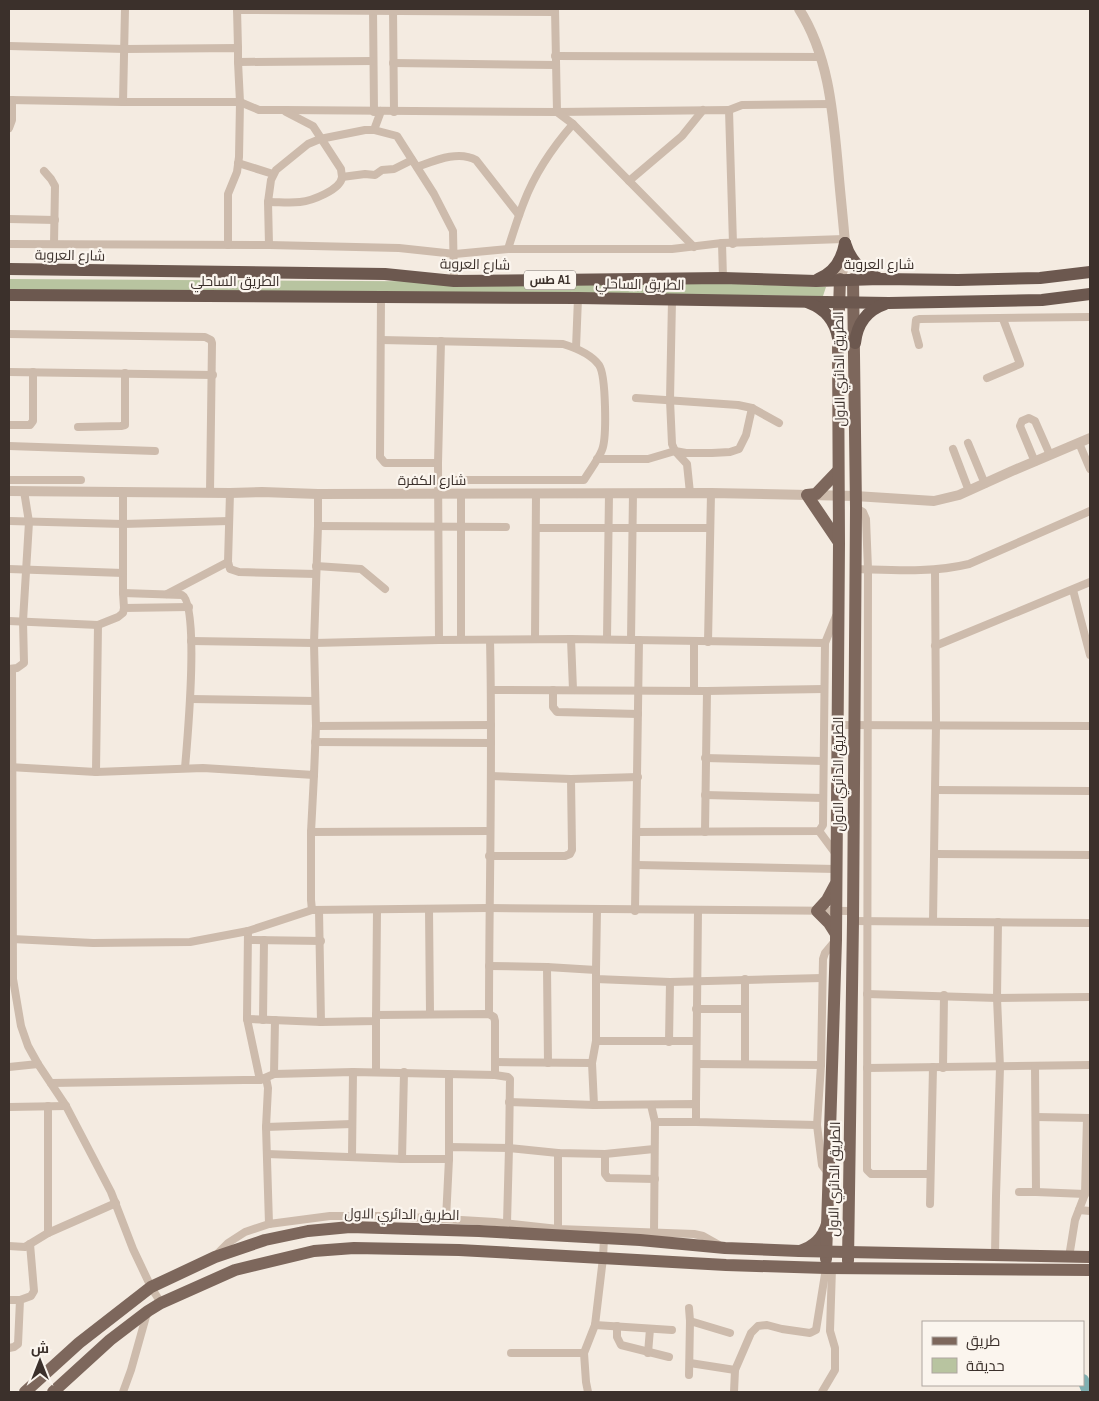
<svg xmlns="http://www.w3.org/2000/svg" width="1099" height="1401" font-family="'Archivo Narrow',Cairo,sans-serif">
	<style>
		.green { fill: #b8c4a0 }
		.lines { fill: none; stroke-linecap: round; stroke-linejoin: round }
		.river { stroke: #7fb0b2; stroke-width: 12 }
		.minor { stroke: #cdbbac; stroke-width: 8 }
		.tertiary { stroke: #cdbbac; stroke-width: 10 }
		.primary { stroke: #7d675c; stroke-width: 12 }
		.trunk { stroke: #6c584f; stroke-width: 12 }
		.labels { text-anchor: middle; stroke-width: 4.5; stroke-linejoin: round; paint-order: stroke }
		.shield { fill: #fbf5ee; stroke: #756b66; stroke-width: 1 }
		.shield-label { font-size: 12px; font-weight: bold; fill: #3b302b }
		.street-label { font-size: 14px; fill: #3b302b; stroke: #fbf5ee }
	</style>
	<rect width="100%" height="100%" fill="#f4ebe1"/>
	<path class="green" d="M9,279L716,283L826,287L823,296L9,290Z"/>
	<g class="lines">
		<path class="river" d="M1083,1380L1088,1392"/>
		<g class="minor">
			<path d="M125,9L123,102H240L259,110H284L557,112L729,110L733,244"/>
			<path d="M237,9L238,48"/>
			<path d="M373,9L374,112"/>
			<path d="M393,9L394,112"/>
			<path d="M555,9L557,112L573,124L694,247"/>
			<path d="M237,10L555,12"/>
			<path d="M9,46L125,49L238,48V62L372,61"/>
			<path d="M555,56L821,57"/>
			<path d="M393,63L556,65"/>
			<path d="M9,100L123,102"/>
			<path d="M729,110L742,105L831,104"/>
			<path d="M9,128L12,120V100"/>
			<path d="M374,130L397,136L434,194L453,231L454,281"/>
			<path d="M238,163L273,174"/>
			<path d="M417,167C434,161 458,150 476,160L519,215"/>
			<path d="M44,171L51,179L55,186L54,244"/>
			<path d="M342,177L365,174L375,175L382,170L394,169L412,160"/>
			<path d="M629,181L682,136L703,110"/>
			<path d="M268,202C279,202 290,203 300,202C311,201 341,190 342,177C342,176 341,170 341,169L313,126L286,112"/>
			<path d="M9,219L55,220"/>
			<path d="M722,243L723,278"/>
			<path d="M9,244L269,245L399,248L455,254L508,249H672L722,243L844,239"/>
			<path d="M228,245V194L237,172L239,157L240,102L238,62"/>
			<path d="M269,245L268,202L271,180L276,170L308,144L320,139L365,130H374L381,111"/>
			<path d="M508,249C513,233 518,217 524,202C535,173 553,147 573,124"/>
			<path d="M381,297L380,457L385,463H438"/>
			<path d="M672,300L670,400L672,444L675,451L687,464L690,493"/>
			<path d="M9,334L205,337L211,340L212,343L210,492"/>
			<path d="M381,340L563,344C576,348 591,354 599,365C606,375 607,438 602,450C598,460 590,470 584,480H439"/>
			<path d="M919,345L915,330L916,320L920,319L1090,317"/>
			<path d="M576,348L578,298"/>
			<path d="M9,372L213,375"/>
			<path d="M987,378L1020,364L1003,319"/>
			<path d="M636,398L738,405L752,408L779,423"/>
			<path d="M9,425H30L33,421V372"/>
			<path d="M78,427L121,426L125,425V373"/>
			<path d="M968,443L985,484"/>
			<path d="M1079,443L1090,469"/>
			<path d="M9,446L155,451"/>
			<path d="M953,449L969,491"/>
			<path d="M597,459H648L675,451L686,453H712L730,452L739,449L746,435L752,408"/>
			<path d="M1035,462L1020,426L1022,421L1029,418L1035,421L1050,455"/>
			<path d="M9,480H81"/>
			<path d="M123,492V593L124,608"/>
			<path d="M230,493L228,562L230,569L239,572L316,574"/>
			<path d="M461,494V639"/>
			<path d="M856,508L863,512L866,519L868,569L867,1170L871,1174H930"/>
			<path d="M9,521L123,524L229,521"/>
			<path d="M318,526L506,527"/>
			<path d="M536,528H710"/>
			<path d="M316,566L361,569L385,589"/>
			<path d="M9,569L123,573"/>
			<path d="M855,569C893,570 932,573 969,564L1090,511"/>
			<path d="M1073,590L1090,655"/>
			<path d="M123,593L182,595C200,604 187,744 185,768"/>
			<path d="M167,594L228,562"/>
			<path d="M9,621L98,625L118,617L123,613L124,608L189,607"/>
			<path d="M535,639L536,494"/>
			<path d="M571,639L573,690"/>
			<path d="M607,639L609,494"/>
			<path d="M439,640L438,463L441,341"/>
			<path d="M631,640L633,493"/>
			<path d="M191,641L314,643L439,640L571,639L825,643"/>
			<path d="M694,642V690"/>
			<path d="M708,642L711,493"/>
			<path d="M935,646L1090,582"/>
			<path d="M9,669L17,668L24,663L23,621L29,522L24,491"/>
			<path d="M12,669L13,979L21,1026L28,1046L38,1064L66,1106L111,1192L133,1249L151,1287L161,1303"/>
			<path d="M491,690L707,691L824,689"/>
			<path d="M553,690V707L557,712L638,714"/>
			<path d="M191,699L315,701"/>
			<path d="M837,725L1090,726"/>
			<path d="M316,726L491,725"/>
			<path d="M315,742L491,743"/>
			<path d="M705,758L823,761"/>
			<path d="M9,767L96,772L203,768L314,775L316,726L314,643L318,526V494"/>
			<path d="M96,772L98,625"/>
			<path d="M314,775L311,832V900L312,910L488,908L852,911"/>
			<path d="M491,776L571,779L638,777"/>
			<path d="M936,790L1090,791"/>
			<path d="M705,795L823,798"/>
			<path d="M819,831L836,854"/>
			<path d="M311,832L489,831"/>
			<path d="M637,832L819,831L823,825L825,643L836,616"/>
			<path d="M705,832L707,691"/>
			<path d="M935,854L1090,855"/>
			<path d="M489,856H565L570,854L572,850L571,779"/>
			<path d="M637,865L836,869"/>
			<path d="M429,909L430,1013"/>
			<path d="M319,910L321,1022"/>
			<path d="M635,911L639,640"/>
			<path d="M853,921L1090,923"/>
			<path d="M933,921L936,725L935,570"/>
			<path d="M248,931L247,1019L260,1080"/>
			<path d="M12,939L93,943L190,942L248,931L312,910"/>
			<path d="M248,940L321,941"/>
			<path d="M489,966L547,967L596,970L597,910"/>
			<path d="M547,967L548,1063"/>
			<path d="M596,970V979L670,982L822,978"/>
			<path d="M745,979V1064"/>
			<path d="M867,994L997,998L1090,997"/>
			<path d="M696,1009H745"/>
			<path d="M489,1014C489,889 493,764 490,640"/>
			<path d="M247,1019L321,1022L376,1021L377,910"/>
			<path d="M263,1020L264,940"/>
			<path d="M596,1041H696"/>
			<path d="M669,1042L670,982"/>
			<path d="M495,1062L592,1063L594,1105"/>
			<path d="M592,1063L596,1041V979"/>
			<path d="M697,1064L821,1065"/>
			<path d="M9,1067L38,1064"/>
			<path d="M867,1068L1090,1065"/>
			<path d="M943,1068L944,995"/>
			<path d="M376,1072V1021"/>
			<path d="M274,1074L275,1020"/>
			<path d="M449,1075V1147"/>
			<path d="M266,1078L268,1088L266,1127L269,1224"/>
			<path d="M51,1083L244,1080H260L274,1074L353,1072L495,1075V1021L494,1017L489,1014L376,1015"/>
			<path d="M509,1102L594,1105L696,1104V1122L817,1125"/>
			<path d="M696,1104L698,910"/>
			<path d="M651,1105L655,1122H696"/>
			<path d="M48,1106V1233"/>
			<path d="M9,1107L66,1106"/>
			<path d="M1036,1117L1090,1118"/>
			<path d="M266,1127L352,1124"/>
			<path d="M558,1153V1229"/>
			<path d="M267,1154L402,1159H449V1147L509,1148L510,1079L508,1077L495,1075"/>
			<path d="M605,1154V1174L608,1178L655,1179"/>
			<path d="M352,1156L353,1072"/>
			<path d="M402,1159L404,1072"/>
			<path d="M828,1173L822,1165L817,1125L821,1065L823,959L825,953L835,941"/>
			<path d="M1019,1192H1036L1035,1066"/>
			<path d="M1036,1192L1085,1194"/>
			<path d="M930,1204L933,1067"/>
			<path d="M1079,1210L1090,1211"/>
			<path d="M446,1219L449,1159"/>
			<path d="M507,1223L509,1148L558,1153L605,1154L654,1149"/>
			<path d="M654,1232L655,1122"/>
			<path d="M9,1246L25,1247L48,1233L116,1203"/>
			<path d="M216,1255L228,1243L245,1232L269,1224L330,1216H393L495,1222L558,1229L694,1234L703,1236L719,1245"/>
			<path d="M995,1255L996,1196L1000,1067L997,998L998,922"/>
			<path d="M1069,1257L1075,1220L1085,1194L1087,1118"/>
			<path d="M9,1300H20"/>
			<path d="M689,1308L690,1321L689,1375"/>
			<path d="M690,1321L730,1333"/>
			<path d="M595,1325L672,1330"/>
			<path d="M617,1326V1337L621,1345L669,1357"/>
			<path d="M9,1348L14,1347L18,1344L20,1300L31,1296L34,1291L30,1244"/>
			<path d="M511,1353H584"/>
			<path d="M648,1353L650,1329"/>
			<path d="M690,1363L735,1370"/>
			<path d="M123,1392L131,1370L147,1313"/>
			<path d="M588,1392L586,1382L584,1353L595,1325L603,1258L604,1238"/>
			<path d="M734,1392L735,1370L751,1333L758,1326L767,1325L782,1329L810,1333L816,1330L826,1268"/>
			<path d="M822,1392L835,1370V1348L830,1331L832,1268"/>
		</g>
		<g class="tertiary">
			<path d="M799,9C829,56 833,113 838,167C840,192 843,218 845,243V264L840,279"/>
			<path d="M9,491L230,493L262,492L318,494L711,493L855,496L934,501L959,495L1012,471L1090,438"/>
		</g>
		<g class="primary">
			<path d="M838,541L807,495L816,494L838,471"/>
			<path d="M835,885L827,900L817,911L829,923L836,934"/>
			<path d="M800,1251C813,1247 823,1238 827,1224"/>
			<path d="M826,1259L836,940L839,543L838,338L840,279"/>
			<path d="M848,1261L853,921L856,508L853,279"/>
			<path d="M25,1392L79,1343L151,1287L215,1257L265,1240L308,1231L350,1227L479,1231L640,1240L725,1248L799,1251L1090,1257"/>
			<path d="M53,1392L110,1340L148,1311L161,1303L235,1270L314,1251L354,1248L459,1250L726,1265L826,1268L1090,1270"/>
		</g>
		<g class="trunk">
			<path d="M845,243C850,260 861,272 878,278"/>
			<path d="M9,269L385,274L454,281L723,278L816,281L880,279L958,280L1040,278L1090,272"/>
			<path d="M818,279C834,273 842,260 845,243"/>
			<path d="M9,295L578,298L889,303L1042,300L1090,294"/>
			<path d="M809,303C825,309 835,321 838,338"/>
			<path d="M855,343C857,324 867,310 885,304"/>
		</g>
	</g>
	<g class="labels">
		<rect class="shield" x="524" y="270.5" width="52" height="19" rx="4"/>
		<g class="shield-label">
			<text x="550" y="284">طس A1</text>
		</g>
		<g class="street-label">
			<text transform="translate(70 255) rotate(1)" y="5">شارع العروبة</text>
			<text transform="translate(475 264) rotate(1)" y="5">شارع العروبة</text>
			<text x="879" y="269">شارع العروبة</text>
			<text x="235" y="286">الطريق الساحلي</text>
			<text transform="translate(640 284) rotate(1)" y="5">الطريق الساحلي</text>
			<text transform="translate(839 369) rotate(-91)" y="5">الطريق الدائري الاول</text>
			<text x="432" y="485">شارع الكفرة</text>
			<text transform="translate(838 774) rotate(-90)" y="5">الطريق الدائري الاول</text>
			<text transform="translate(834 1179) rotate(-89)" y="5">الطريق الدائري الاول</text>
			<text transform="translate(402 1214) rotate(1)" y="5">الطريق الدائري الاول</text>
		</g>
	</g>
	<rect width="1099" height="1401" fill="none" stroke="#3b302b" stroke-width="20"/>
	<rect x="922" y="1321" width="162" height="65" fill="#fbf5ee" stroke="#aea6a0"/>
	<rect x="932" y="1337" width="25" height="8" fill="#7d675c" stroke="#aea6a0"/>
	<text x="966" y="1346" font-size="15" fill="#3b302b">طريق</text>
	<rect x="932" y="1358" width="25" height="15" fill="#b8c4a0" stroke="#aea6a0"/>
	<text x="966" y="1371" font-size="15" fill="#3b302b">حديقة</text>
	<g transform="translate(40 1361)" stroke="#fbf5ee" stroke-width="4" paint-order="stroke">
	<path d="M0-4L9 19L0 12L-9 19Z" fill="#3b302b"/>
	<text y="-8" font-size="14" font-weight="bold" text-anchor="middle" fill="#3b302b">ش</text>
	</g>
</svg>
